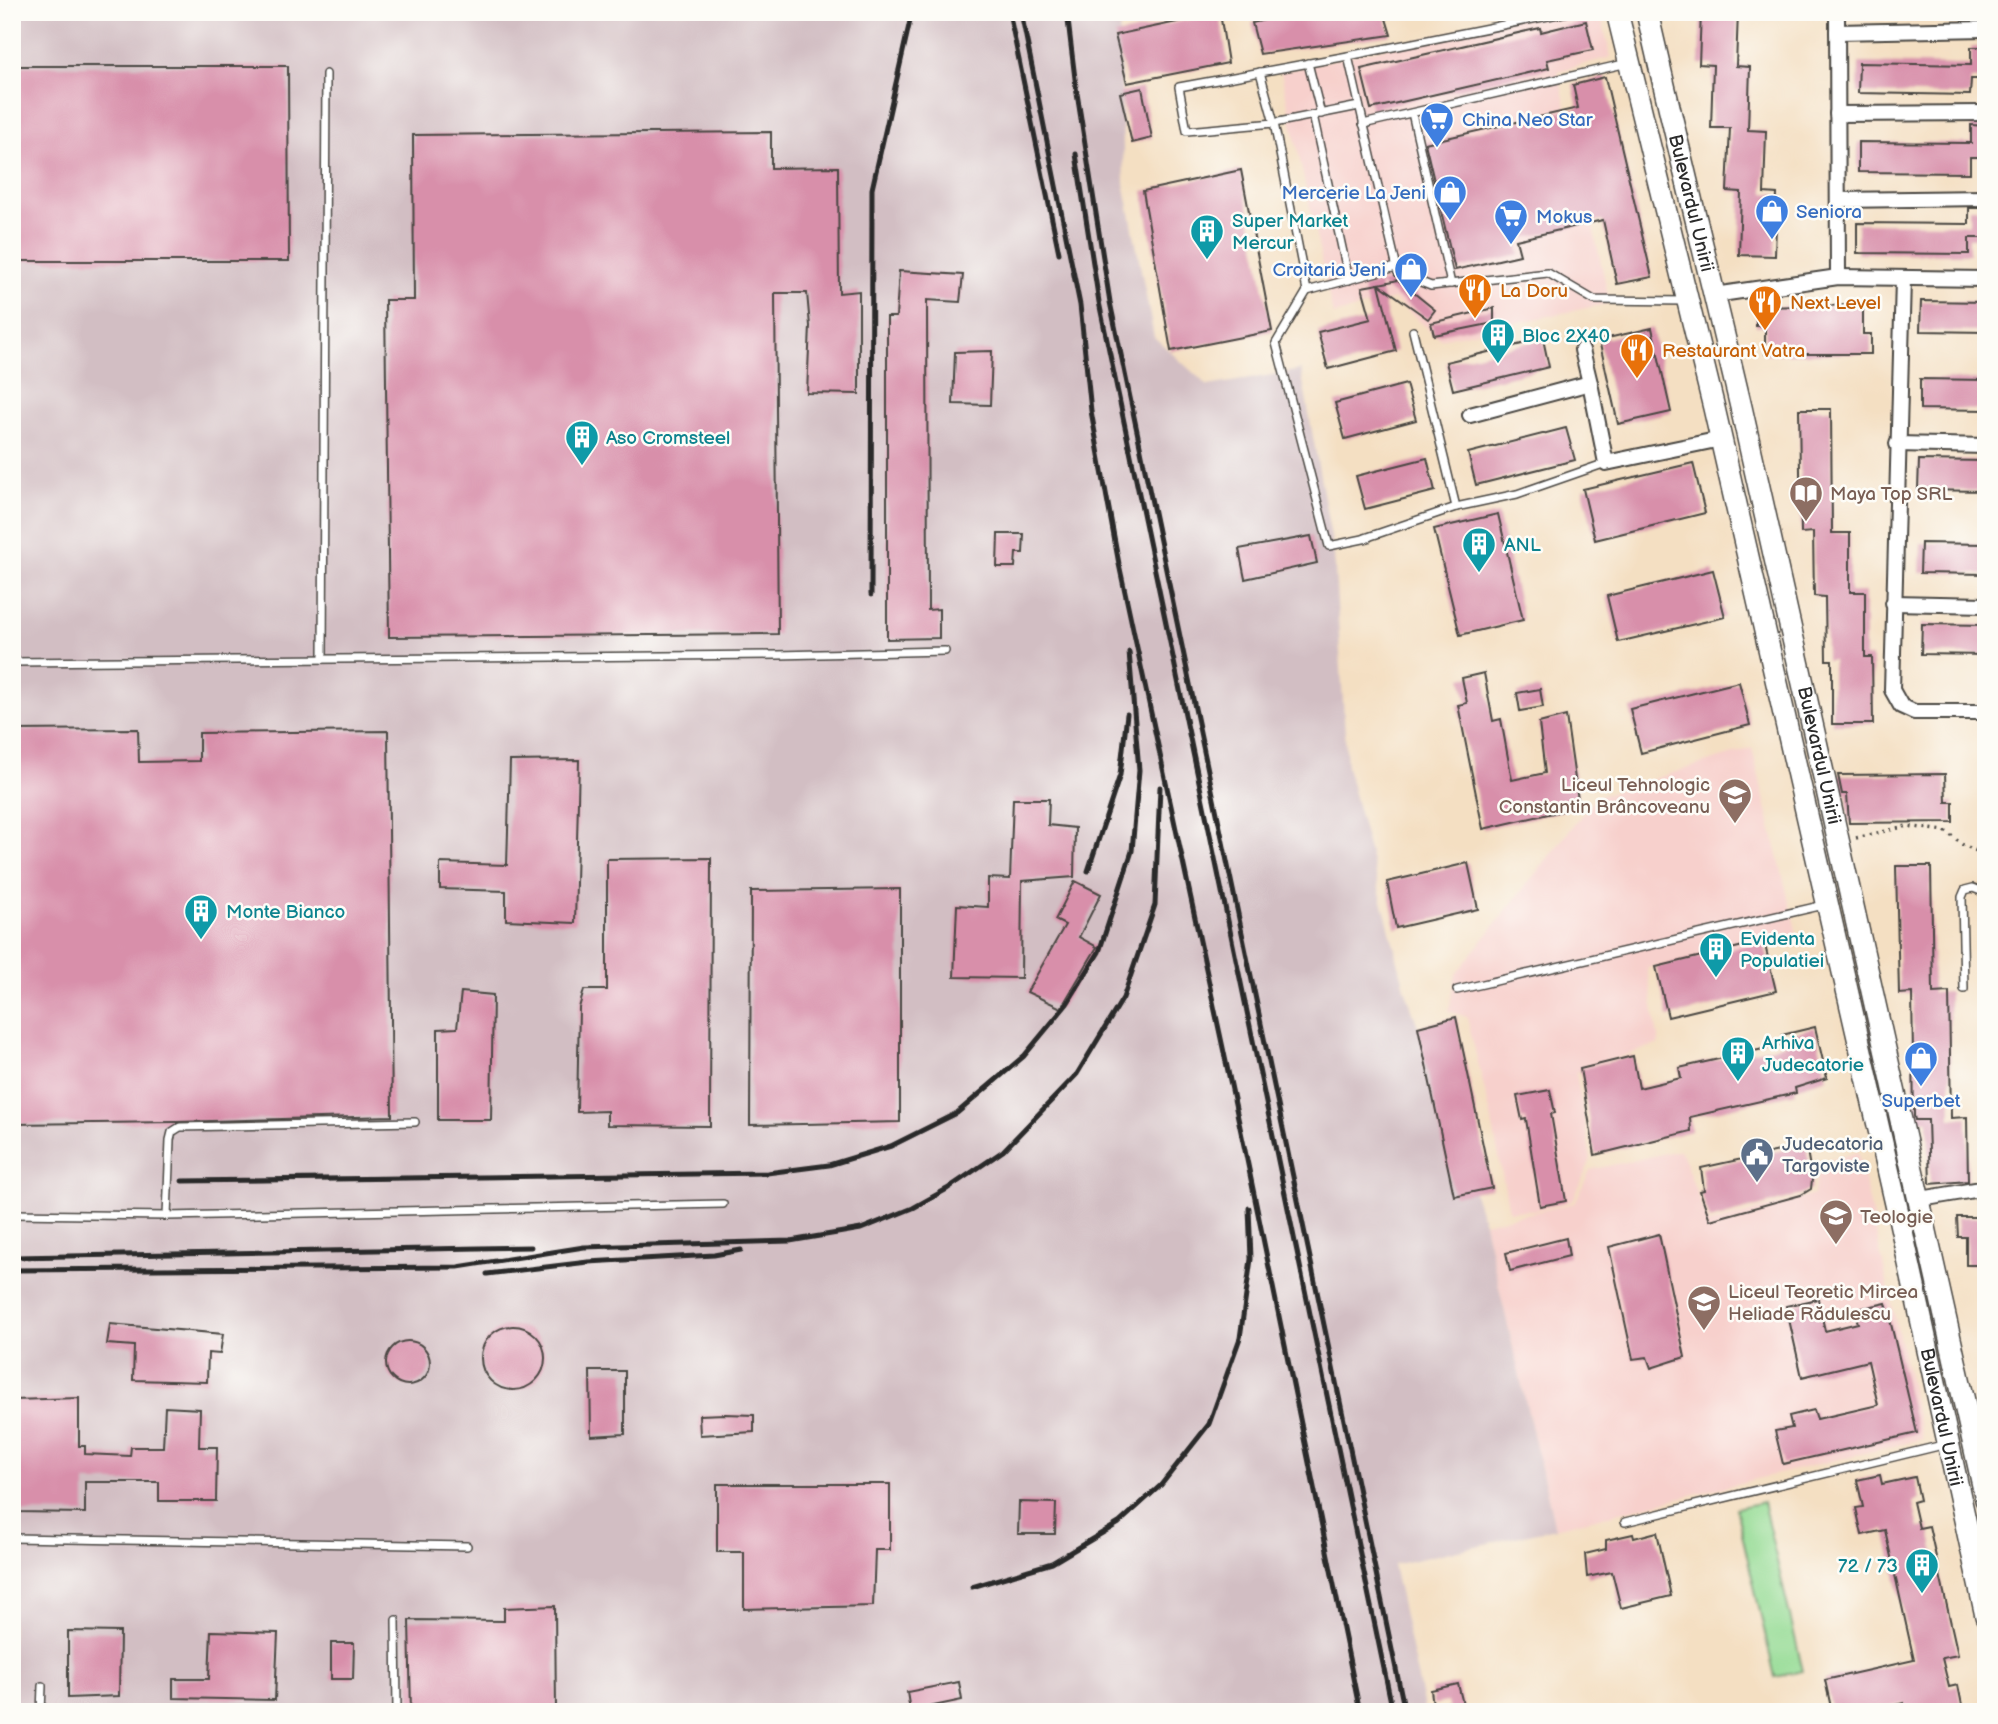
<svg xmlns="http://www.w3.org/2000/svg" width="1998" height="1724" font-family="'Balsamiq Sans',sans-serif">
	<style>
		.built { fill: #f7d0cc }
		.industrial { fill: #d2bec3 }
		.green { fill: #95db94; stroke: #608360; stroke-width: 2 }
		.building { fill: #d88faa }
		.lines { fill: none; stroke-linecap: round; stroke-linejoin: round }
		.lane-casing { stroke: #494642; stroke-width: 10 }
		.street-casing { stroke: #494642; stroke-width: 18 }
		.secondary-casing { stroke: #494642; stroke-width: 24 }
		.path { stroke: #494642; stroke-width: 3.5; stroke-dasharray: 2 5; stroke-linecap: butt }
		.lane { stroke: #fff; stroke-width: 7 }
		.street { stroke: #fff; stroke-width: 14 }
		.secondary { stroke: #fff; stroke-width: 21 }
		.rail { stroke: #2b2b2b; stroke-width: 5 }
		.labels { text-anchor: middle; stroke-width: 5; stroke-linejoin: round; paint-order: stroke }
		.shop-label { font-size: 19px; fill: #366cbe; stroke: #fdfcf7; text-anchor: start }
		.street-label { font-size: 19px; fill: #2b2b2b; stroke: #fdfcf7 }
		.culture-label { font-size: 19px; fill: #0d838f; stroke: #fdfcf7; text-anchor: start }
		.food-label { font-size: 19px; fill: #c56008; stroke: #fdfcf7; text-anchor: start }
		.education-label { font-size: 19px; fill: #785e54; stroke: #fdfcf7; text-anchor: start }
		.service-label { font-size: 19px; fill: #4e5e75; stroke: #fdfcf7; text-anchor: start }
	</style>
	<rect width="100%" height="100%" fill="#fdfcf7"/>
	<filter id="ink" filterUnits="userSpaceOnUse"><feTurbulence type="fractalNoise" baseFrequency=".0143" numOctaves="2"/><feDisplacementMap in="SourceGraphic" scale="14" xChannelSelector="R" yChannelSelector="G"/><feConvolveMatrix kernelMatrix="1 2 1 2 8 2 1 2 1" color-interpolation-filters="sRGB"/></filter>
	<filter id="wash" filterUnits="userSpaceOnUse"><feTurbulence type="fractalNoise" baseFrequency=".00686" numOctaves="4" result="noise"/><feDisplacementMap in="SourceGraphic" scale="28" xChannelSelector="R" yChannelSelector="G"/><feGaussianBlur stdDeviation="1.57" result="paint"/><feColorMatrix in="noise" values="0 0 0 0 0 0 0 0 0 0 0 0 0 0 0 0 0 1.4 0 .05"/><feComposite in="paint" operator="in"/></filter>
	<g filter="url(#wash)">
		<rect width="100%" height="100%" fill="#f4dfc2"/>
		<g class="built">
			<path d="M1537,12H1600L1611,57L1558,71L1610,303L1440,339L1394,299L1333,315L1281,72Z"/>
			<path d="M1752,748L1797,934L1647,968L1659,1044L1576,1072L1591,1159L1573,1201L1537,1210L1509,1211L1491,1116L1467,1017L1449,1011L1456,974L1596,797Z"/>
			<path d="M1680,1150L1709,1224L1813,1195L1818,1173L1827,1161L1858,1152L1922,1439L1555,1528L1484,1223L1575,1203L1590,1170Z"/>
		</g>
		<path class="industrial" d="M12,12H1119L1124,182L1154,337L1208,386L1301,370L1334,554L1347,767L1405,988L1484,1223L1555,1528L1393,1565L1425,1712H12Z"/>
		<path class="green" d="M1763,1502L1803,1671L1775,1677L1736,1508Z"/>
		<g id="blocks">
			<g class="building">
				<path d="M1300,12H1384L1391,35L1260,54L1252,23Z"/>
				<path d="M1701,12H1738L1736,66L1750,67L1748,130L1766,131L1764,193L1777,194L1775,256L1739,255L1741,192L1727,191L1730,128H1711L1713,65L1699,64Z"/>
				<path d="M1220,13L1228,63L1127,83L1115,35Z"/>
				<path d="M1586,21L1593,50L1547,60L1549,68L1371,109L1361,69L1540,28L1541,32Z"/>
				<path d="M1971,47H1986V79H1971L1970,95L1858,93L1859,63L1971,65Z"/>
				<path d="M12,66H288L289,261H12Z"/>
				<path d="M1605,77L1652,277L1617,284L1603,220L1516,240L1520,255L1455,270L1425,143L1578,108L1573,85Z"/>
				<path d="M1142,88L1152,138L1132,143L1120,93Z"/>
				<path d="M1971,125L1986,126V157H1970V173L1858,172V142L1971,143Z"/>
				<path d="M771,132V168L838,167L839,293L859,291V394L807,393L810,326L807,293H775L778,634L389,637L385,300H414L413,135Z"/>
				<path d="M1241,170L1272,331L1171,351L1143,191Z"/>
				<path d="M1969,208H1986V238H1969V254L1857,253V223L1969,224Z"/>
				<path d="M899,271L963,275L960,302L927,300L928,610L939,609V638L887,639V317H896Z"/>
				<path d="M1398,280L1435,310L1428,319L1379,284Z"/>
				<path d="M1379,284L1396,351L1328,369L1318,332L1371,319L1362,287Z"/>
				<path d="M1921,301L1986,302V332L1920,331Z"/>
				<path d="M1863,305V334H1871V354H1765V326H1756V307Z"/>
				<path d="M1494,308V323L1434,335L1431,323Z"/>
				<path d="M1652,328L1671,412L1618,424L1599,340Z"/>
				<path d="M1543,339L1549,367L1453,390L1446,362Z"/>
				<path d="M992,351L990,405L953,404L955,352Z"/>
				<path d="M1920,379L1986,380V410L1920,409Z"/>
				<path d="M1406,384L1416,420L1345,439L1335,403Z"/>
				<path d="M1799,409H1831L1832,533H1850V592H1865V657H1872L1873,724H1832V660H1826L1825,597L1814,596L1813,532L1801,533Z"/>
				<path d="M1566,428L1575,460L1476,485L1468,453Z"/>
				<path d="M1427,458L1435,491L1365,509L1356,476Z"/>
				<path d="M1919,460L1986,461V491L1918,490Z"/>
				<path d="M1693,463L1705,513L1595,540L1583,489Z"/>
				<path d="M1498,514L1523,620L1460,635L1434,529Z"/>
				<path d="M998,534H1024L1023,553H1016L1015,567H997Z"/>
				<path d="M1311,536L1317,563L1245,579L1239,549Z"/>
				<path d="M1921,543L1986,544V574L1920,573Z"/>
				<path d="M1713,570L1725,617L1618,642L1607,596Z"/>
				<path d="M1922,624L1986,625V655L1921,654Z"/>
				<path d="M1484,673L1493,721L1501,719L1512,780L1545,773L1539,723L1566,716L1579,807L1483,829L1458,705L1467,703L1462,678Z"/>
				<path d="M1739,682L1750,725L1641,753L1630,709Z"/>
				<path d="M1540,689L1543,707L1520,711L1517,693Z"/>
				<path d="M138,729L139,762L199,761V733L388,731L392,1116L176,1122L12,1124V730Z"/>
				<path d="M579,760L575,923L506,920V891L440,889V863L507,865L510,761Z"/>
				<path d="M1945,774L1946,802H1953V822L1849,823L1847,794H1842L1838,775Z"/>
				<path d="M1013,799H1049L1048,825L1075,828L1074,877L1022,881L1021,978L954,977L957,905L988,907V878L1010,879Z"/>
				<path d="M711,858L710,1126L607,1125V1111L577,1112L579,1008L584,990H607V859Z"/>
				<path d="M1468,863L1478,909L1396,928L1387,882Z"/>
				<path d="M1896,866H1931L1933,993L1949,992L1951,1118L1967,1117L1968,1181L1930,1184L1928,1120H1915L1914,1116L1912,993L1899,994Z"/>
				<path d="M1075,881L1101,894L1079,937L1097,947L1061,1008L1027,992L1065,925L1055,920Z"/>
				<path d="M900,889V1122L750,1125L751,891Z"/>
				<path d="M1764,941L1776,991L1668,1017L1656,967Z"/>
				<path d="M461,992L493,995L491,1120H438V1029L457,1028Z"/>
				<path d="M1456,1017L1492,1188L1454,1196L1418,1027Z"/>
				<path d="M1815,1027L1827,1078L1795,1088L1796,1093L1690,1117L1691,1131L1595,1155L1580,1069L1633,1056L1639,1088L1681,1078L1679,1068L1785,1044L1782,1035Z"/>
				<path d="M1550,1090L1555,1113L1551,1114L1566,1201L1540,1206L1526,1119L1522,1120L1517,1096Z"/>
				<path d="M1806,1145L1812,1179L1811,1189L1801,1195L1710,1220L1700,1191L1704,1190L1701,1168Z"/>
				<path d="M1957,1217H1986V1265H1966V1237H1958Z"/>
				<path d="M1659,1234L1685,1357L1651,1368L1647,1357L1633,1359L1609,1247Z"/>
				<path d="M1566,1238L1569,1256L1510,1271L1506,1253Z"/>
				<path d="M1818,1299L1825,1331L1858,1323L1854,1310L1886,1303L1917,1433L1783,1464L1775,1431L1792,1428L1789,1416L1814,1410L1817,1419L1878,1405L1868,1361L1802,1377L1786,1306Z"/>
				<path d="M110,1324L223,1334L220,1354L208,1353L207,1382L133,1380L134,1346L107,1344Z"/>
				<circle cx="513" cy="1358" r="32"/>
				<circle cx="408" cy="1363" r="22"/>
				<path d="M590,1371H625V1434L591,1436Z"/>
				<path d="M79,1398V1446H85V1454L130,1456L131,1447H163L165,1407L200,1409L199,1447H217L216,1501H159V1482H85V1513L16,1512L13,1400Z"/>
				<path d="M725,1414L754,1415V1432L700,1435L699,1415Z"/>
				<path d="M1880,1475L1882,1484L1915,1477L1920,1500L1913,1502L1919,1528L1929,1526L1958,1655L1942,1658L1949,1687L1958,1685L1963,1710L1906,1712L1904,1703L1865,1712H1832L1825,1680L1914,1660L1885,1530L1862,1535L1856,1508L1863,1507L1857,1480Z"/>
				<path d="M717,1484H890V1550H875L873,1606L744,1609V1552H717Z"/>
				<path d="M1019,1502L1056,1503L1055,1534H1018Z"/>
				<path d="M1657,1532L1671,1596L1621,1608L1612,1572L1587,1577L1585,1554L1606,1549V1540L1633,1534L1634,1538Z"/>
				<path d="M555,1606L556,1712H411L409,1620L504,1621V1608Z"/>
				<path d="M68,1631L120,1632L119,1696L68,1698Z"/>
				<path d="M211,1631L278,1633L275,1700L173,1698V1679H209Z"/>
				<path d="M331,1643H354L353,1679H331Z"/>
				<path d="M959,1682L962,1700L910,1711L907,1692Z"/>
				<path d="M1458,1684L1465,1712H1449L1447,1702L1433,1705L1431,1690Z"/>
			</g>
		</g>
	</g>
	<g filter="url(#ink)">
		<use href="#blocks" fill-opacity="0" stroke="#494642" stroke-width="2"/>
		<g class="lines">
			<g class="lane-casing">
				<g id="lane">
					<path d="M1348,56L1398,273L1431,286L1548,273L1594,300L1686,301"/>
					<path d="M1308,63L1321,114"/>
					<path d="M1260,72L1274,123L1359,106"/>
					<path d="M1412,113L1451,284"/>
					<path d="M1313,115L1349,280"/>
					<path d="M1363,124L1628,63"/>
					<path d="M1396,267L1307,291L1274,123L1187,131L1179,87L1348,56L1568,12"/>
					<path d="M1307,291L1276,343L1329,546L1368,538"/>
					<path d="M1413,331L1456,507"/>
					<path d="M1365,538L1456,507L1517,494L1606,463"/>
					<path d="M323,659L326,74"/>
					<path d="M12,662L778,655L945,651"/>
					<path d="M1964,989L1962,897L1965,890L1973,888L1986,893"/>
					<path d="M1457,990L1824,905"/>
					<path d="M12,1214L167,1216L723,1204"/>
					<path d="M167,1216L170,1140L172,1132L180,1127L415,1122"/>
					<path d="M1625,1522L1947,1444"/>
					<path d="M12,1538L467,1546"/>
					<path d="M396,1620L397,1712"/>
					<path d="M41,1712L42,1686"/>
				</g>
			</g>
			<g class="street-casing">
				<g id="street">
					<path d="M1837,12L1838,277"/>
					<path d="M1837,32L1986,29"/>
					<path d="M1837,114L1986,113"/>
					<path d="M1838,200L1986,198"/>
					<path d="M1903,279L1892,690L1901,706L1914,712H1986"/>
					<path d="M1714,295L1838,277L1986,279"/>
					<path d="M1582,350L1590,383"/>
					<path d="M1470,415L1590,383L1606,463L1721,439"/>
					<path d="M1897,444L1986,446"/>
					<path d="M1893,603L1986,605"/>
					<path d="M1921,1199L1986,1188"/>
				</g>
			</g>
			<g class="secondary-casing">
				<g id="secondary">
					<path id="s1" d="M1617,12L1714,408L1896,1204L1986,1616"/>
					<path id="s2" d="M1647,12C1677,144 1710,275 1741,407C1824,771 1906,1135 1986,1499"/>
				</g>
			</g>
			<path class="path" d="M1856,838L1907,826L1945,831L1963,845L1986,855"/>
			<use href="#lane" class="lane"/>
			<use href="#street" class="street"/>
			<use href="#secondary" class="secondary"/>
			<g class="rail">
				<path d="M1009,12L1059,253"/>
				<path d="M1021,12L1080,305L1091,411L1119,564L1246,1155L1360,1712"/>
				<path d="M1067,12L1076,87L1110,302L1405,1712"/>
				<path d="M1076,154L1099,302L1393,1712"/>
				<path d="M871,595L872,189L912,12"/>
				<path d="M1088,871L1120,775L1127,714"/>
				<path d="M182,1181L767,1173L829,1165L891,1146L957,1113L1024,1056L1067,1004L1099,952L1132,851L1139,770L1129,652"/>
				<path d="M16,1257L531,1247"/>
				<path d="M12,1270L458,1267L584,1247L790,1241L861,1229L913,1208L947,1189L1003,1151L1077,1074L1123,998L1155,905L1160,787"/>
				<path d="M487,1274L588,1262L714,1255L741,1250"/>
				<path d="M972,1587L1052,1563L1119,1523L1161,1485L1209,1424L1240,1338L1251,1259L1249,1208"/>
			</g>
		</g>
	</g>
	<defs>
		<g id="supermarket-pin" transform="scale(1.75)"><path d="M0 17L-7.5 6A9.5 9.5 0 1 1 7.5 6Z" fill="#3f7fe0" stroke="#fdfcf7"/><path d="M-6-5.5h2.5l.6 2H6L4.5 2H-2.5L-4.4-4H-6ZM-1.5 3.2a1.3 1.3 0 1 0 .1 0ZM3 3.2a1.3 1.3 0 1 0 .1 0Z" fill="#fff"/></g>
		<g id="shop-pin" transform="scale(1.75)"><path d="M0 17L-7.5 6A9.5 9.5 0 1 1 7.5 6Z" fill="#3f7fe0" stroke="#fdfcf7"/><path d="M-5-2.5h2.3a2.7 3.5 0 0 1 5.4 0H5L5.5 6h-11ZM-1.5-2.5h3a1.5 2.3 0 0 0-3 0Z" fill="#fff"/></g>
		<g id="building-pin" transform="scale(1.75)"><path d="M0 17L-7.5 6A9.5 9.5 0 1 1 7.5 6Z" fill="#0f9aa8" stroke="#fdfcf7"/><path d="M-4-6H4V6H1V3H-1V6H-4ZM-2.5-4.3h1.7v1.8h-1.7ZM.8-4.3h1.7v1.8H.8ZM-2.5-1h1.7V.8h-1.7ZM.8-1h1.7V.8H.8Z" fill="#fff"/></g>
		<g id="restaurant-pin" transform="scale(1.75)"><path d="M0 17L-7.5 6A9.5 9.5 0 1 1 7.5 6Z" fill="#e8710a" stroke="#fdfcf7"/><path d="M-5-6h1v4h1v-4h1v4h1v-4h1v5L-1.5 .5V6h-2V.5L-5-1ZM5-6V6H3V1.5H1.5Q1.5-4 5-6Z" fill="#fff"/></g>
		<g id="library-pin" transform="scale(1.75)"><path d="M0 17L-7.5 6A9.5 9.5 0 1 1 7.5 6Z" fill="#8d6e63" stroke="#fdfcf7"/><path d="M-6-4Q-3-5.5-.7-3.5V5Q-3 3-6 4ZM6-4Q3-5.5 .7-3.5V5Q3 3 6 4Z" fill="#fff"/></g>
		<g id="school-pin" transform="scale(1.75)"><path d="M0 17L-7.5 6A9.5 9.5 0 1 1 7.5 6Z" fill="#8d6e63" stroke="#fdfcf7"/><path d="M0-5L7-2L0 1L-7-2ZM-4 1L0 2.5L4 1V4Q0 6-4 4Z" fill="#fff"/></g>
		<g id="civic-pin" transform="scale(1.75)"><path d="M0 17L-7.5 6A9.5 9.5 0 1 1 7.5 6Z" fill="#5c6f8a" stroke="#fdfcf7"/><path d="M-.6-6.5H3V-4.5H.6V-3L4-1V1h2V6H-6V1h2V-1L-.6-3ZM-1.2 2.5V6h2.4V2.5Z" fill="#fff"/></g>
	</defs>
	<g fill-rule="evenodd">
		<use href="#supermarket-pin" x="1437" y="119"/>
		<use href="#shop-pin" x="1450" y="192"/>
		<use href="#shop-pin" x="1772" y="211"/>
		<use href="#supermarket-pin" x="1511" y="216"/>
		<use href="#building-pin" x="1207" y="231"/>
		<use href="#shop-pin" x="1411" y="269"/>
		<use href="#restaurant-pin" x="1475" y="290"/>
		<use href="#restaurant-pin" x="1765" y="302"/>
		<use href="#building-pin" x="1498" y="335"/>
		<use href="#restaurant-pin" x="1637" y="350"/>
		<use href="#building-pin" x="582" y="437"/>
		<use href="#library-pin" x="1806" y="493"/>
		<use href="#building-pin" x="1479" y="544"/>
		<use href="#school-pin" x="1735" y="795"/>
		<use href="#building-pin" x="201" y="911"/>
		<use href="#building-pin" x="1716" y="949"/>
		<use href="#building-pin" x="1738" y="1053"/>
		<use href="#shop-pin" x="1921" y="1058"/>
		<use href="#civic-pin" x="1757" y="1154"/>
		<use href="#school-pin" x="1836" y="1216"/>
		<use href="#school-pin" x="1704" y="1302"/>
		<use href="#building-pin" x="1922" y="1565"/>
	</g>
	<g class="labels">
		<g class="shop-label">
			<text x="1462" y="126">China Neo Star</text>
			<text x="1426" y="199" text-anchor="end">Mercerie La Jeni</text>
			<text x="1796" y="218">Seniora</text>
			<text x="1536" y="223">Mokus</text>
			<text x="1386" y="276" text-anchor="end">Croitaria Jeni</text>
			<text x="1921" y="1107" text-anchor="middle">Superbet</text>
		</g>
		<g class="street-label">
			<text dy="7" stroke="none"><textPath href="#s2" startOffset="196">Bulevardul Unirii</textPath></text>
			<text dy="7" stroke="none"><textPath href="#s2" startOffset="763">Bulevardul Unirii</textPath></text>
			<text dy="7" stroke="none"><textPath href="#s1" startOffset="1442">Bulevardul Unirii</textPath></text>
		</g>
		<g class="culture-label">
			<text x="1232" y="227">Super Market<tspan x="1232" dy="22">Mercur</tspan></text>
			<text x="1522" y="342">Bloc 2X40</text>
			<text x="606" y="444">Aso Cromsteel</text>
			<text x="1504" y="551">ANL</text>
			<text x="226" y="918">Monte Bianco</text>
			<text x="1740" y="945">Evidenta<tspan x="1740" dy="22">Populatiei</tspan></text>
			<text x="1762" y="1049">Arhiva<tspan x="1762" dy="22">Judecatorie</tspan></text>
			<text x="1898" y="1572" text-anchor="end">72 / 73</text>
		</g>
		<g class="food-label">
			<text x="1500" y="297">La Doru</text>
			<text x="1790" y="309">Next Level</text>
			<text x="1662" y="357">Restaurant Vatra</text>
		</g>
		<g class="education-label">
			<text x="1830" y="500">Maya Top SRL</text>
			<text x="1710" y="791" text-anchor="end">Liceul Tehnologic<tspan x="1710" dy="22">Constantin Brâncoveanu</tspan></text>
			<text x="1860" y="1223">Teologie</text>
			<text x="1728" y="1298">Liceul Teoretic Mircea<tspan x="1728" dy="22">Heliade Rădulescu</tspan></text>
		</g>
		<g class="service-label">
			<text x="1782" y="1150">Judecatoria<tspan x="1782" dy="22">Targoviste</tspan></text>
		</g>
	</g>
	<rect width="1998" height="1724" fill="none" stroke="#fdfcf7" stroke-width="42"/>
</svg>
